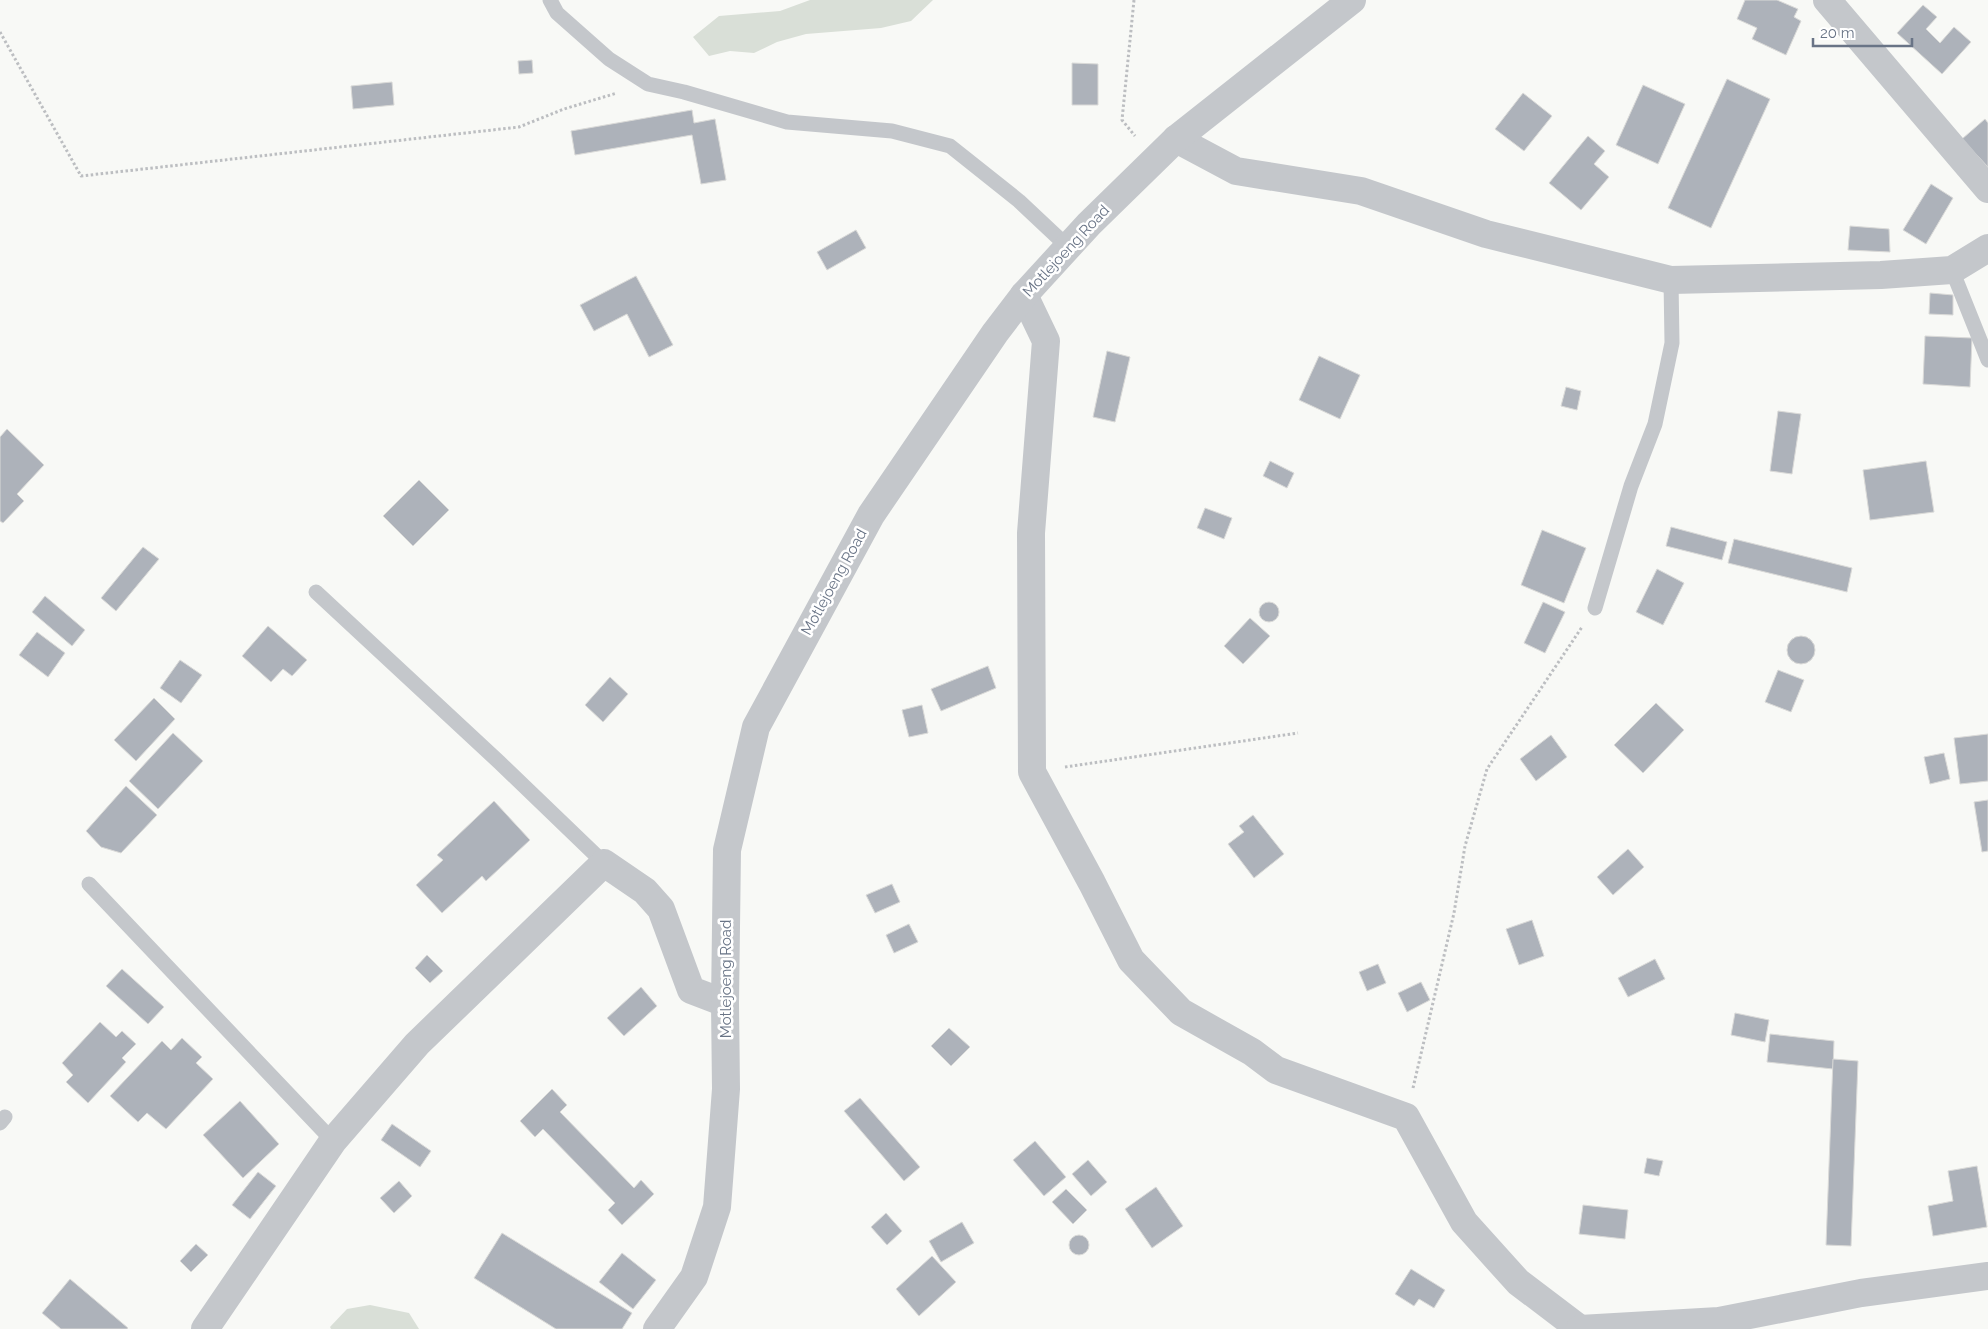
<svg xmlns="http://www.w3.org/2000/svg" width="1988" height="1329" font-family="Raleway,sans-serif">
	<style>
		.green { fill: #d9dfd7 }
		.building { fill: #adb2ba; stroke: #dadad8 }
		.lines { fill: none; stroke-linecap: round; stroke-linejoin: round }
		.path { stroke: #bcbec1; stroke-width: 3; stroke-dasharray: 2.5 2.5; stroke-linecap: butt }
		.lane { stroke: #c4c7cb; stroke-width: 15 }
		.street { stroke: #c4c7cb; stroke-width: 28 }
		.labels { text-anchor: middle; stroke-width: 5; stroke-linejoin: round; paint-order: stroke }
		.street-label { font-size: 15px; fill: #697486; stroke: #fff }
	</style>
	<rect width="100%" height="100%" fill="#f8f9f6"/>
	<g class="green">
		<path d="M810,0H933L911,21L881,28L806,34L777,42L754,53L730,51L709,56L693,37L719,16L780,11Z"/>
		<path d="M370,1305L409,1313L419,1329H331L330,1327L347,1309Z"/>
	</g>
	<g class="building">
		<path d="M1745,0H1777L1798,9L1794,17L1801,21L1786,55L1752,39L1757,28L1737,19Z"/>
		<path d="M1923,5L1937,17L1926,29L1940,43L1954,27L1971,42L1942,74L1897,33Z"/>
		<path d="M532,60L533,73L519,74L518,61Z"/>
		<path d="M1072,63L1098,64V105H1072Z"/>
		<path d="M1727,79L1770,99L1711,228L1668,208Z"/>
		<path d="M392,82L394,105L353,109L351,86Z"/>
		<path d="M1643,85L1685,104L1658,164L1616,145Z"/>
		<path d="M1523,93L1552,116L1524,151L1495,129Z"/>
		<path d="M692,110L694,123L715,119L726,180L701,184L692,135L575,155L571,131Z"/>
		<path d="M1985,119L1988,123V167L1962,139Z"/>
		<path d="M1588,136L1605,151L1594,164L1609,177L1581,210L1549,183Z"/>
		<path d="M1931,184L1953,198L1926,244L1903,230Z"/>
		<path d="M1850,226L1889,229L1890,252L1848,250Z"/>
		<path d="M856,230L866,248L827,270L817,252Z"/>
		<path d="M636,276L673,345L649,357L627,314L594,331L580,305Z"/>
		<path d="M1930,293L1953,295V315L1929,314Z"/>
		<path d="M1925,336L1972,338L1970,387L1923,384Z"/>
		<path d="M1107,351L1130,357L1115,422L1093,417Z"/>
		<path d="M1319,356L1360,375L1340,419L1299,400Z"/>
		<path d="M1566,387L1581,391L1577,410L1561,406Z"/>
		<path d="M1778,411L1801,414L1792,474L1770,471Z"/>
		<path d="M7,429L44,465L17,494L24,501L3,523L0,521V437Z"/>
		<path d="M1270,461L1294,473L1287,488L1263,476Z"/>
		<path d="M1926,461L1934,512L1870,520L1863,470Z"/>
		<path d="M419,480L449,510L413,546L383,516Z"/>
		<path d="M1205,508L1232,518L1224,539L1197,528Z"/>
		<path d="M1671,527L1727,542L1722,560L1666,546Z"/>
		<path d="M1542,530L1586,548L1564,603L1521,585Z"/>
		<path d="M1734,539L1852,568L1847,592L1728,563Z"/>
		<path d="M143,547L159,559L116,611L101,598Z"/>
		<path d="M1657,569L1684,583L1663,625L1636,612Z"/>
		<path d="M45,596L85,630L72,646L32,612Z"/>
		<circle cx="1269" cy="612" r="10"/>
		<path d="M1543,602L1565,612L1545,653L1524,643Z"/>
		<path d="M1250,618L1270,636L1243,664L1224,646Z"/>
		<path d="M268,626L307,660L292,676L283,669L271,682L242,656Z"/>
		<path d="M37,632L65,653L48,677L19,655Z"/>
		<circle cx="1801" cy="650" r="14"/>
		<path d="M180,660L202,675L181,703L160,688Z"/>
		<path d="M988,666L996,688L941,711L931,689Z"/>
		<path d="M1778,670L1804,680L1791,712L1765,702Z"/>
		<path d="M610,677L628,694L603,722L585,705Z"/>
		<path d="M154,698L175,719L136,761L114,740Z"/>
		<path d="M1656,703L1684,730L1643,773L1614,745Z"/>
		<path d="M922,705L928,733L909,737L902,710Z"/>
		<path d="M173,733L203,761L158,809L129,781Z"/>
		<path d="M1988,734V781L1960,784L1954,738Z"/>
		<path d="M1551,735L1567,757L1536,781L1520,759Z"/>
		<path d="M1944,753L1950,779L1930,784L1924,757Z"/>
		<path d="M126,786L157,815L121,853L101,847L86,831Z"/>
		<path d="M1988,800V851L1982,852L1974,802Z"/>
		<path d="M494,801L530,840L486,881L482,876L442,913L416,885L443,860L437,855Z"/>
		<path d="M1253,815L1284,854L1254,878L1228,844L1244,832L1239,826Z"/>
		<path d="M1628,849L1644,867L1613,895L1597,877Z"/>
		<path d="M892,884L900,902L875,913L866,895Z"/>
		<path d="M1532,920L1544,956L1519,965L1506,929Z"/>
		<path d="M909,924L918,942L894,953L886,935Z"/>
		<path d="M427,955L443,971L430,983L415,968Z"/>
		<path d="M1655,959L1665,979L1628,997L1618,978Z"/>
		<path d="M1378,964L1386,983L1367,991L1359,972Z"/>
		<path d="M122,969L164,1007L148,1024L106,986Z"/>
		<path d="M1421,982L1430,1000L1407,1012L1398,993Z"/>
		<path d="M641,987L657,1006L624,1036L607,1018Z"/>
		<path d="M1735,1013L1769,1020L1765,1042L1731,1035Z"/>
		<path d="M100,1022L116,1037L122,1031L136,1044L122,1058L126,1062L88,1103L66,1082L73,1075L62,1063Z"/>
		<path d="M949,1028L970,1047L951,1066L931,1046Z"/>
		<path d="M1770,1034L1834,1041L1833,1069L1767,1062Z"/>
		<path d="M182,1038L202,1057L196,1063L213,1079L166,1129L147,1113L138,1122L110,1096L162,1041L171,1050Z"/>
		<path d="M1833,1059L1858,1061L1851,1246L1826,1245Z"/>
		<path d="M552,1089L567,1105L560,1112L634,1188L641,1180L654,1194L622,1225L608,1210L615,1203L543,1129L535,1137L520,1121Z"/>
		<path d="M860,1098L920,1167L904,1181L844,1111Z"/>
		<path d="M240,1101L279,1144L243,1178L203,1135Z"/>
		<path d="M392,1124L431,1151L420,1167L381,1140Z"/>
		<path d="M1035,1141L1066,1177L1044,1196L1013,1160Z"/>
		<path d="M1647,1158L1663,1161L1659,1176L1644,1173Z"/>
		<path d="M1088,1160L1107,1182L1091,1196L1072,1174Z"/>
		<path d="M1977,1166L1987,1227L1933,1236L1928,1206L1953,1201L1948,1171Z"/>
		<path d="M258,1172L276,1186L250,1219L232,1205Z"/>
		<path d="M399,1181L412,1196L394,1213L380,1198Z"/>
		<path d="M1156,1187L1183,1226L1152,1248L1125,1209Z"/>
		<path d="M1066,1189L1087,1210L1073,1224L1052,1202Z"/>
		<path d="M1583,1205L1628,1210L1625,1239L1579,1234Z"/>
		<path d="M886,1213L902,1231L887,1245L871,1227Z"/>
		<path d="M962,1222L974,1243L941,1262L929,1241Z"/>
		<path d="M502,1233L632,1313L622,1329H556L474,1278Z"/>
		<circle cx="1079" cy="1245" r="10"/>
		<path d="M196,1244L208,1255L191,1272L180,1261Z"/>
		<path d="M622,1253L656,1280L633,1309L599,1282Z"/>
		<path d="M932,1256L956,1282L919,1316L896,1289Z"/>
		<path d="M1411,1269L1445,1290L1434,1308L1419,1299L1414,1306L1395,1294Z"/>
		<path d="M70,1279L128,1328L127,1329H61L42,1313Z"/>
	</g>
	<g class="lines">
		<g class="path">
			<path d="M1134,0L1122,120L1135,136"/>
			<path d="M0,32L81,176L519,127L564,109L617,93"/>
			<path d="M1065,767L1298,733"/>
			<path d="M1413,1088L1454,913L1465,846L1487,769L1582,627"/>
		</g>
		<g class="lane">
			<path d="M550,0L557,13L609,59L648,84L684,92L787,122L892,131L950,146L1019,201L1068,247"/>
			<path d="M1952,270L1988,360"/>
			<path d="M316,592L499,762L604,863"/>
			<path d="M1595,608L1631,486L1655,424L1672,343L1671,280"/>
			<path d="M89,884L333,1141"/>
			<path d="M0,1123L5,1117"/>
		</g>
		<g class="street">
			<path d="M1827,0L1988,189"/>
			<path d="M1176,139L1236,171L1361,191L1486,234L1671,280L1881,275L1952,270L1988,248"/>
			<path d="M1024,295L1046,341L1031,533L1032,772L1092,883L1131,960L1181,1012L1252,1052L1276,1070L1406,1117L1464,1222L1518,1282L1580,1329"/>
			<path d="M205,1329L333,1141L417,1044L604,863L645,891L661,909L691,990L725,1003"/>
			<path d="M657,1329L694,1277L717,1207L726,1089L725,1003L727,850L756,727L871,515L995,333L1024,295L1089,224L1176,139L1352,0"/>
			<path d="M1580,1329L1719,1321L1861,1293L1988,1276"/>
		</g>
	</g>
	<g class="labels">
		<g class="street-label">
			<text transform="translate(1066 251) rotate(-47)" y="5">Motlejoeng Road</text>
			<text transform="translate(834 582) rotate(-61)" y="5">Motlejoeng Road</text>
			<text transform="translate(726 979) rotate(-90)" y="5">Motlejoeng Road</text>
		</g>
	</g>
	<path d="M1813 38v8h99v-8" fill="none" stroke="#697486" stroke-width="2.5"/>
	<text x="1820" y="38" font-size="15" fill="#697486" stroke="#ffffff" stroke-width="4" paint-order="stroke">20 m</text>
</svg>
